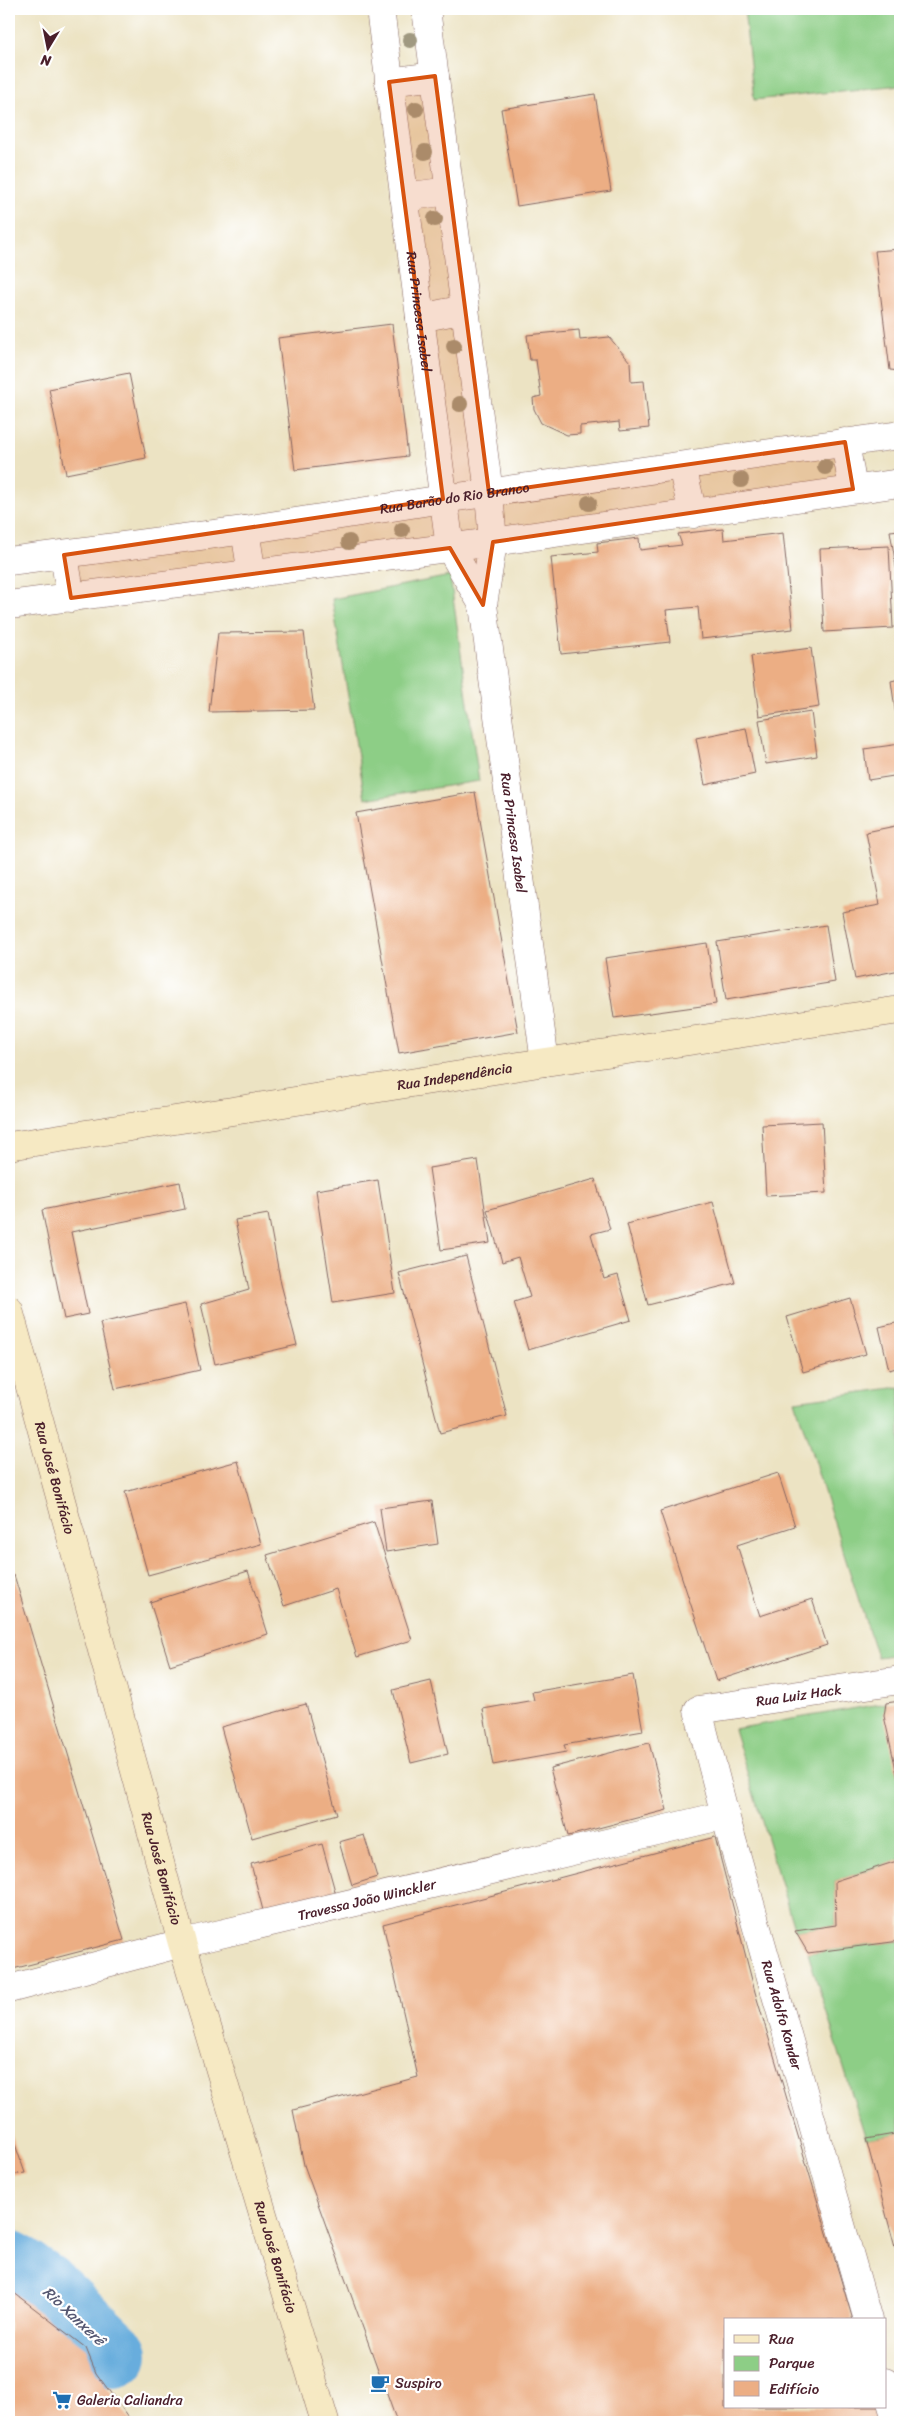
<svg xmlns="http://www.w3.org/2000/svg" width="909" height="2431" font-family="Sriracha,sans-serif">
	<style>
		.green { fill: #8dce86; stroke: #6c7658 }
		.lines { fill: none; stroke-linecap: round; stroke-linejoin: round }
		.river { stroke: #67addd; stroke-width: 68 }
		.building { fill: #ecae84 }
		.street-casing { stroke: #836460; stroke-width: 29 }
		.secondary-casing { stroke: #836460; stroke-width: 29 }
		.street { stroke: #fff; stroke-width: 28 }
		.secondary { stroke: #f6e9c3; stroke-width: 28 }
		.tree { fill: #a09981 }
		.marked { fill: #d8530f; fill-opacity: 0.2; stroke: #d8530f; stroke-width: 4; stroke-linejoin: round }
		.labels { text-anchor: middle; stroke-width: 4.5; stroke-linejoin: round; paint-order: stroke }
		.street-label { font-size: 14px; fill: #4a1f2b; stroke: #fff }
		.poi-label { font-size: 14px; fill: #4a1f2b; stroke: #fff; text-anchor: start }
		.water-label { font-size: 15px; font-style: italic; fill: #565872; stroke: #fff }
	</style>
	<rect width="100%" height="100%" fill="#fff"/>
	<filter id="ink" filterUnits="userSpaceOnUse"><feTurbulence type="fractalNoise" baseFrequency=".02" numOctaves="2"/><feDisplacementMap in="SourceGraphic" scale="10" xChannelSelector="R" yChannelSelector="G"/><feConvolveMatrix kernelMatrix="1 2 1 2 8 2 1 2 1" color-interpolation-filters="sRGB"/></filter>
	<filter id="wash" filterUnits="userSpaceOnUse"><feTurbulence type="fractalNoise" baseFrequency=".0096" numOctaves="4" result="noise"/><feDisplacementMap in="SourceGraphic" scale="20" xChannelSelector="R" yChannelSelector="G"/><feGaussianBlur stdDeviation="1.12" result="paint"/><feColorMatrix in="noise" values="0 0 0 0 0 0 0 0 0 0 0 0 0 0 0 0 0 1.4 0 .05"/><feComposite in="paint" operator="in"/></filter>
	<g filter="url(#wash)">
		<rect width="100%" height="100%" fill="#ece3c3"/>
		<g class="green">
			<path d="M744,9H900V85L754,100Z"/>
			<path d="M450,576L479,781L365,799L332,599Z"/>
			<path d="M900,1387V1654L877,1657L795,1401Z"/>
			<path d="M886,1703L885,1716L900,1786V1860L835,1881L836,1925L795,1931L734,1729Z"/>
			<path d="M900,1941V2133L866,2139L808,1953Z"/>
		</g>
		<g class="lines">
			<path class="river" d="M9,2264L45,2288L114,2354"/>
		</g>
		<g id="blocks">
			<g class="building">
				<path d="M595,94L611,191L517,206L501,109Z"/>
				<path d="M900,249V371L890,370L875,251Z"/>
				<path d="M392,324L408,456L295,470L278,338Z"/>
				<path d="M579,330L580,340L609,337L630,362L631,382L644,381L649,428L620,431L619,422L580,426V434L567,435L541,423L534,409L533,398L541,396L536,360H530L527,335Z"/>
				<path d="M129,373L146,458L66,474L49,389Z"/>
				<path d="M723,529L724,540L783,533L793,629L701,639L698,607L666,610L670,642L561,654L551,557L598,552L597,543L639,538L640,550L682,545L678,534Z"/>
				<path d="M900,530V584H899L890,531Z"/>
				<path d="M889,546L893,628L824,632L820,549Z"/>
				<path d="M304,632L314,710L209,712L218,633Z"/>
				<path d="M811,648L819,707L759,716L751,656Z"/>
				<path d="M900,679V737H899L891,681Z"/>
				<path d="M811,712L817,756L766,764L759,720Z"/>
				<path d="M746,728L755,774L705,785L696,738Z"/>
				<path d="M900,744V775L868,780L864,749Z"/>
				<path d="M475,792L518,1032L399,1053L356,813Z"/>
				<path d="M900,825V970L855,979L842,912L880,905L866,832Z"/>
				<path d="M826,925L835,982L726,1000L717,942Z"/>
				<path d="M707,943L716,1004L614,1018L605,958Z"/>
				<path d="M822,1122L826,1193L766,1196L762,1125Z"/>
				<path d="M478,1160L490,1243L441,1250L429,1168Z"/>
				<path d="M595,1179L610,1229L591,1234L604,1279L618,1275L631,1320L528,1350L514,1302L530,1297L518,1257L502,1262L487,1210Z"/>
				<path d="M378,1180L395,1293L333,1303L316,1190Z"/>
				<path d="M180,1182L185,1209L71,1232L88,1314L64,1319L42,1210Z"/>
				<path d="M713,1202L735,1283L648,1305L627,1224Z"/>
				<path d="M268,1214L281,1284L297,1345L215,1364L201,1304L249,1290L235,1220Z"/>
				<path d="M466,1256L507,1416L440,1433L399,1273Z"/>
				<path d="M850,1298L866,1354L803,1372L787,1317Z"/>
				<path d="M185,1304L200,1370L115,1389L100,1323Z"/>
				<path d="M900,1322V1367L889,1370L879,1327Z"/>
				<path d="M238,1461L261,1544L148,1575L125,1492Z"/>
				<path d="M778,1473L795,1526L737,1545L760,1616L812,1599L827,1645L716,1681L660,1511Z"/>
				<path d="M432,1501L438,1544L386,1552L380,1508Z"/>
				<path d="M374,1522L412,1640L357,1657L336,1589L284,1606L267,1555Z"/>
				<path d="M248,1571L268,1634L170,1665L150,1602Z"/>
				<path d="M14,1575L124,1940L9,1970V1576Z"/>
				<path d="M633,1675L643,1731L564,1745L566,1752L493,1765L483,1709L534,1700L532,1692Z"/>
				<path d="M431,1681L448,1754L411,1763L393,1690Z"/>
				<path d="M900,1701V1783H899L884,1716L886,1703Z"/>
				<path d="M306,1704L337,1814L252,1838L221,1727Z"/>
				<path d="M649,1743L667,1810L568,1836L550,1768Z"/>
				<path d="M364,1835L377,1877L352,1885L339,1842Z"/>
				<path d="M715,1837L755,1992L853,2320H725V2407H879L883,2422H397L304,2165L293,2110L418,2077L383,1924Z"/>
				<path d="M322,1844L338,1902L266,1922L251,1864Z"/>
				<path d="M900,1860V1941L808,1953L795,1931L836,1925L835,1881Z"/>
				<path d="M9,2127L25,2173L9,2175Z"/>
				<path d="M900,2133V2266L866,2139Z"/>
				<path d="M9,2289L86,2348L96,2373L132,2422H9Z"/>
			</g>
		</g>
	</g>
	<g filter="url(#ink)">
		<use href="#blocks" fill-opacity="0" stroke="#836460" stroke-width="1"/>
		<g class="lines">
			<g class="street-casing">
				<g id="street">
					<path id="s1" d="M380,9L450,548L483,605"/>
					<path id="s2" d="M426,9L489,493L493,542L483,605L545,1062"/>
					<path d="M389,82L435,76"/>
					<path d="M404,197L449,191"/>
					<path d="M420,318L465,309"/>
					<path d="M845,442L853,489"/>
					<path d="M682,466L693,514"/>
					<path d="M245,530L252,575"/>
					<path d="M64,555L71,598"/>
					<path id="s3" d="M9,561L245,530L443,499L900,435"/>
					<path d="M9,605L493,542L900,483"/>
					<path id="s4" d="M9,1989L182,1943L725,1815"/>
					<path id="s5" d="M868,2320L725,1815L698,1710L900,1680"/>
					<path d="M885,2382L897,2422"/>
				</g>
			</g>
			<g class="secondary-casing">
				<g id="secondary">
					<path id="s6" d="M9,1146L545,1062L900,1010"/>
					<path id="s7" d="M9,1310L182,1943L325,2422"/>
				</g>
			</g>
			<use href="#street" class="street"/>
			<use href="#secondary" class="secondary"/>
		</g>
		<g class="tree">
			<circle cx="410" cy="40" r="8"/>
			<circle cx="416" cy="109" r="8"/>
			<circle cx="425" cy="152" r="8"/>
			<circle cx="435" cy="219" r="8"/>
			<circle cx="454" cy="346" r="8"/>
			<circle cx="460" cy="404" r="8"/>
			<circle cx="825" cy="467" r="8"/>
			<circle cx="741" cy="480" r="8"/>
			<circle cx="589" cy="503" r="8"/>
			<circle cx="402" cy="530" r="8"/>
			<circle cx="349" cy="542" r="8"/>
		</g>
	</g>
	<path class="marked" d="M435,76L489,493L845,442L853,489L493,542L483,605L450,548L71,598L64,555L443,499L389,82Z"/>
	<defs>
		<g id="cafe-bare" transform="scale(1.5)"><path d="M-5.5-4.5H6V0H3Q3 3.5 0 3.5H-2.5Q-5.5 3.5-5.5 0ZM3-3.2v2h1.7v-2ZM-6 4.5H4V6H-6Z" fill="#1f6fb2" stroke="#fff" stroke-width="2.5" paint-order="stroke"/></g>
		<g id="supermarket-bare" transform="scale(1.5)"><path d="M-6-5.5h2.5l.6 2H6L4.5 2H-2.5L-4.4-4H-6ZM-1.5 3.2a1.3 1.3 0 1 0 .1 0ZM3 3.2a1.3 1.3 0 1 0 .1 0Z" fill="#1f6fb2" stroke="#fff" stroke-width="2.5" paint-order="stroke"/></g>
	</defs>
	<g fill-rule="evenodd">
		<use href="#cafe-bare" x="380" y="2383"/>
		<use href="#supermarket-bare" x="62" y="2400"/>
	</g>
	<g class="labels">
		<g class="street-label">
			<text dy="5" stroke="none"><textPath href="#s1" startOffset="305">Rua Princesa Isabel</textPath></text>
			<text dy="5" stroke="none"><textPath href="#s3" startOffset="450">Rua Barão do Rio Branco</textPath></text>
			<text dy="5" stroke="none"><textPath href="#s2" startOffset="831">Rua Princesa Isabel</textPath></text>
			<text dy="5" stroke="none"><textPath href="#s6" startOffset="451">Rua Independência</textPath></text>
			<text dy="5" stroke="none"><textPath href="#s7" startOffset="174">Rua José Bonifácio</textPath></text>
			<text dy="5" stroke="none"><textPath href="#s5" startOffset="735">Rua Luiz Hack</textPath></text>
			<text dy="5" stroke="none"><textPath href="#s7" startOffset="579">Rua José Bonifácio</textPath></text>
			<text dy="5" stroke="none"><textPath href="#s4" startOffset="369">Travessa João Winckler</textPath></text>
			<text transform="translate(782 2015) rotate(74)" y="5">Rua Adolfo Konder</text>
			<text dy="5" stroke="none"><textPath href="#s7" startOffset="984">Rua José Bonifácio</textPath></text>
		</g>
		<g class="poi-label">
			<text x="395" y="2388">Suspiro</text>
			<text x="77" y="2405">Galeria Caliandra</text>
		</g>
		<g class="water-label">
			<text transform="translate(74 2316) rotate(43)" y="5">Rio Xanxerê</text>
		</g>
	</g>
	<rect width="909" height="2431" fill="none" stroke="#fff" stroke-width="30"/>
	<rect x="724" y="2318" width="162" height="90" fill="#ffffff" stroke="#b7a5aa"/>
	<rect x="734" y="2335" width="25" height="8" fill="#f6e9c3" stroke="#b7a5aa"/>
	<text x="769" y="2344" font-size="15" fill="#4a1f2b">Rua</text>
	<rect x="734" y="2356" width="25" height="15" fill="#8dce86" stroke="#b7a5aa"/>
	<text x="769" y="2368" font-size="15" fill="#4a1f2b">Parque</text>
	<rect x="734" y="2381" width="25" height="15" fill="#ecae84" stroke="#b7a5aa"/>
	<text x="769" y="2394" font-size="15" fill="#4a1f2b">Edifício</text>
	<g transform="translate(48 48) rotate(190)" stroke="#ffffff" stroke-width="4" paint-order="stroke">
	<path d="M0-4L9 19L0 12L-9 19Z" fill="#4a1f2b"/>
	<text y="-8" font-size="14" font-weight="bold" text-anchor="middle" fill="#4a1f2b">N</text>
	</g>
</svg>
